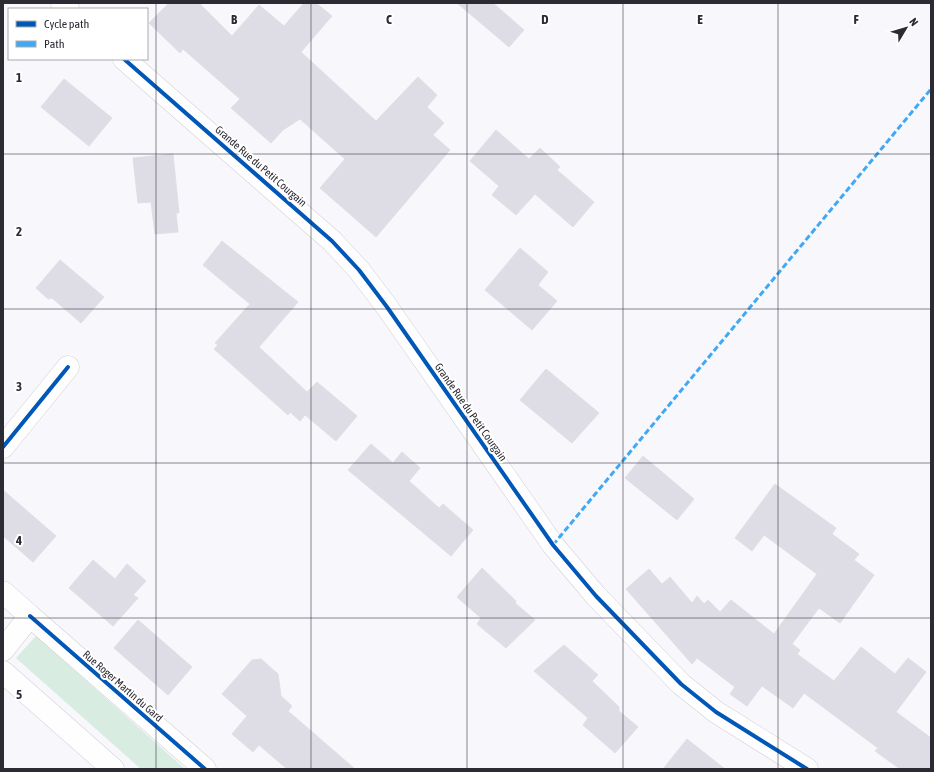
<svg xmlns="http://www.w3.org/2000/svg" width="934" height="772" font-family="'Asap Condensed',sans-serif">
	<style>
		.green { fill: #d8ece2 }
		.building { fill: #dedde6; stroke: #e0dfe5 }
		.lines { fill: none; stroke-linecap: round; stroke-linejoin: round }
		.minor-casing { stroke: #d2d1d7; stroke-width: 23 }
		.minor { stroke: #fefeff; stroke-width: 22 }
		.quiet { stroke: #3fa9f5; stroke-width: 3; stroke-dasharray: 6 3; stroke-linecap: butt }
		.cycleway-casing { stroke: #fff; stroke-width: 6 }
		.cycleway { stroke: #0057b8; stroke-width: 4 }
		.grid { fill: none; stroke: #2c2a32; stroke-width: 1; stroke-opacity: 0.55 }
		.labels { text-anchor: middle; stroke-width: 4; stroke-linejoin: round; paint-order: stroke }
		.street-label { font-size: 11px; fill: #2c2a32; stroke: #fff }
		.grid-label { font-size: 13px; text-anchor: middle; font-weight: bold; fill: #2c2a32; stroke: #fff; stroke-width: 4; stroke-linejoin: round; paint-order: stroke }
	</style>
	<rect width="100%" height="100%" fill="#f7f7fc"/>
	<path class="green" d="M36,636L185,769H141L16,658Z"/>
	<g class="building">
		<path d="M169,3H199L232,36L259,5L284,26L304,3H316L332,16L301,52L376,121L418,77L437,95L427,107L444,123L433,135L450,150L376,237L320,188L345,159L300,119L283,130L271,143L231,108L240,99L183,49L180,53L149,23Z"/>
		<path d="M457,3H493L524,30L509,47Z"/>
		<path d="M64,79L112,118L89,146L41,107Z"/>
		<path d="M496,130L529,159L540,148L560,167L557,170L594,202L573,227L535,194L516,215L492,195L499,186L470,161Z"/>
		<path d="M173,154L179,213H176L178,232L155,234L151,202L138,203L133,158Z"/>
		<path d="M222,241L298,302L259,347L307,392L317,382L357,416L336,441L305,415L300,421L290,412L288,415L214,349L218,345L215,343L250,304L203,265Z"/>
		<path d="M520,248L548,272L538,285L557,301L532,330L485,290Z"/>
		<path d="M60,260L104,297L81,323L52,298L48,299L36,288Z"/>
		<path d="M546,369L599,413L572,443L520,400Z"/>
		<path d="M371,444L393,463L402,452L420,468L409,481L439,508L443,504L473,530L451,556L348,470Z"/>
		<path d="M643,456L694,499L677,520L625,478Z"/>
		<path d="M775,484L836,528L832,534L859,554L854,560L874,575L840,623L819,608L792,644L800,650L797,654L834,681L861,647L895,674L908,658L926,672L896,712L931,738V769H900L875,751L878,748L804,693L793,708L762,686L747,706L730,694L735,687L697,658L692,664L626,589L649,569L662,584L670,577L692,603L697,596L704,604L708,600L720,612L731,600L774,634L817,574L764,535L752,551L735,538Z"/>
		<path d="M3,490L56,536L33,562L3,536Z"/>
		<path d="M93,560L115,579L127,564L146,581L133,595L138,598L113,626L69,588Z"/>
		<path d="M482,568L516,601L515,603L535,620L506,648L477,624L481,618L457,597Z"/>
		<path d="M138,620L192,667L168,695L114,648Z"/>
		<path d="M564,645L598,675L592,681L619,707V711L638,727L615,753L583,725L588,718L534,671Z"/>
		<path d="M261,659L278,674L281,696L292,706L288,711L355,769H287L259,745L253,752L232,734L247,716L222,694L252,660Z"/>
		<path d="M687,739L725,769H663Z"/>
	</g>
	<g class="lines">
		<g class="minor-casing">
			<g id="minor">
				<path d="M62,3L68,9"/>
				<path d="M124,59L332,241L359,270L387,307L553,545L596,596L681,684L716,712L807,769"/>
				<path d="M3,447L68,367"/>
				<path d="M3,592L30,616L3,650"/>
				<path d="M30,616L205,769"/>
				<path d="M3,672L113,769"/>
			</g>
		</g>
		<use href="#minor" class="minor"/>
		<path class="quiet" d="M553,545L931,89"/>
		<g class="cycleway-casing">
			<g id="cycleway">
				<path d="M124,59L332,241L359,270L387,307L553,545L596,596L681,684L716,712L807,769"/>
				<path d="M3,447L68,367"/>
				<path d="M30,616L205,769"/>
			</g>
		</g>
		<use href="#cycleway" class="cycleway"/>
	</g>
	<path class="grid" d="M156,3V769M311,3V769M467,3V769M623,3V769M778,3V769M3,154H931M3,309H931M3,463H931M3,618H931"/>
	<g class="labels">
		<g class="street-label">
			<text transform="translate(261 166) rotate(41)" y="4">Grande Rue du Petit Courgain</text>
			<text transform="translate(471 412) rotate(55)" y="4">Grande Rue du Petit Courgain</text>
			<text transform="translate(123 686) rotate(41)" y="4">Rue Roger Martin du Gard</text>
		</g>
	</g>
	<g class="grid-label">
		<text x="234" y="24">B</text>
		<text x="389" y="24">C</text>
		<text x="545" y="24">D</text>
		<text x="700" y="24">E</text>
		<text x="856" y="24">F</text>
		<text x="19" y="82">1</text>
		<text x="19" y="236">2</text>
		<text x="19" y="391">3</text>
		<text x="19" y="545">4</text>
		<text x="19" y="699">5</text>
	</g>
	<rect width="934" height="772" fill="none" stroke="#2c2a32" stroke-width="8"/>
	<rect x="8" y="8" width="140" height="52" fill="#ffffff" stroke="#abaaad"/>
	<rect x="16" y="21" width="20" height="6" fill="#0057b8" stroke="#abaaad"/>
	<text x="44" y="28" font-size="12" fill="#2c2a32">Cycle path</text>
	<rect x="16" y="41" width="20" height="6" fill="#3fa9f5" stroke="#abaaad"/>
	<text x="44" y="48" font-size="12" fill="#2c2a32">Path</text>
	<g transform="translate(906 28) rotate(52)" stroke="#ffffff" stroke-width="3" paint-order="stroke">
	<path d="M0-3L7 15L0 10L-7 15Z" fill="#2c2a32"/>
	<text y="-6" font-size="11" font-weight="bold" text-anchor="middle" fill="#2c2a32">N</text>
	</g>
</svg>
